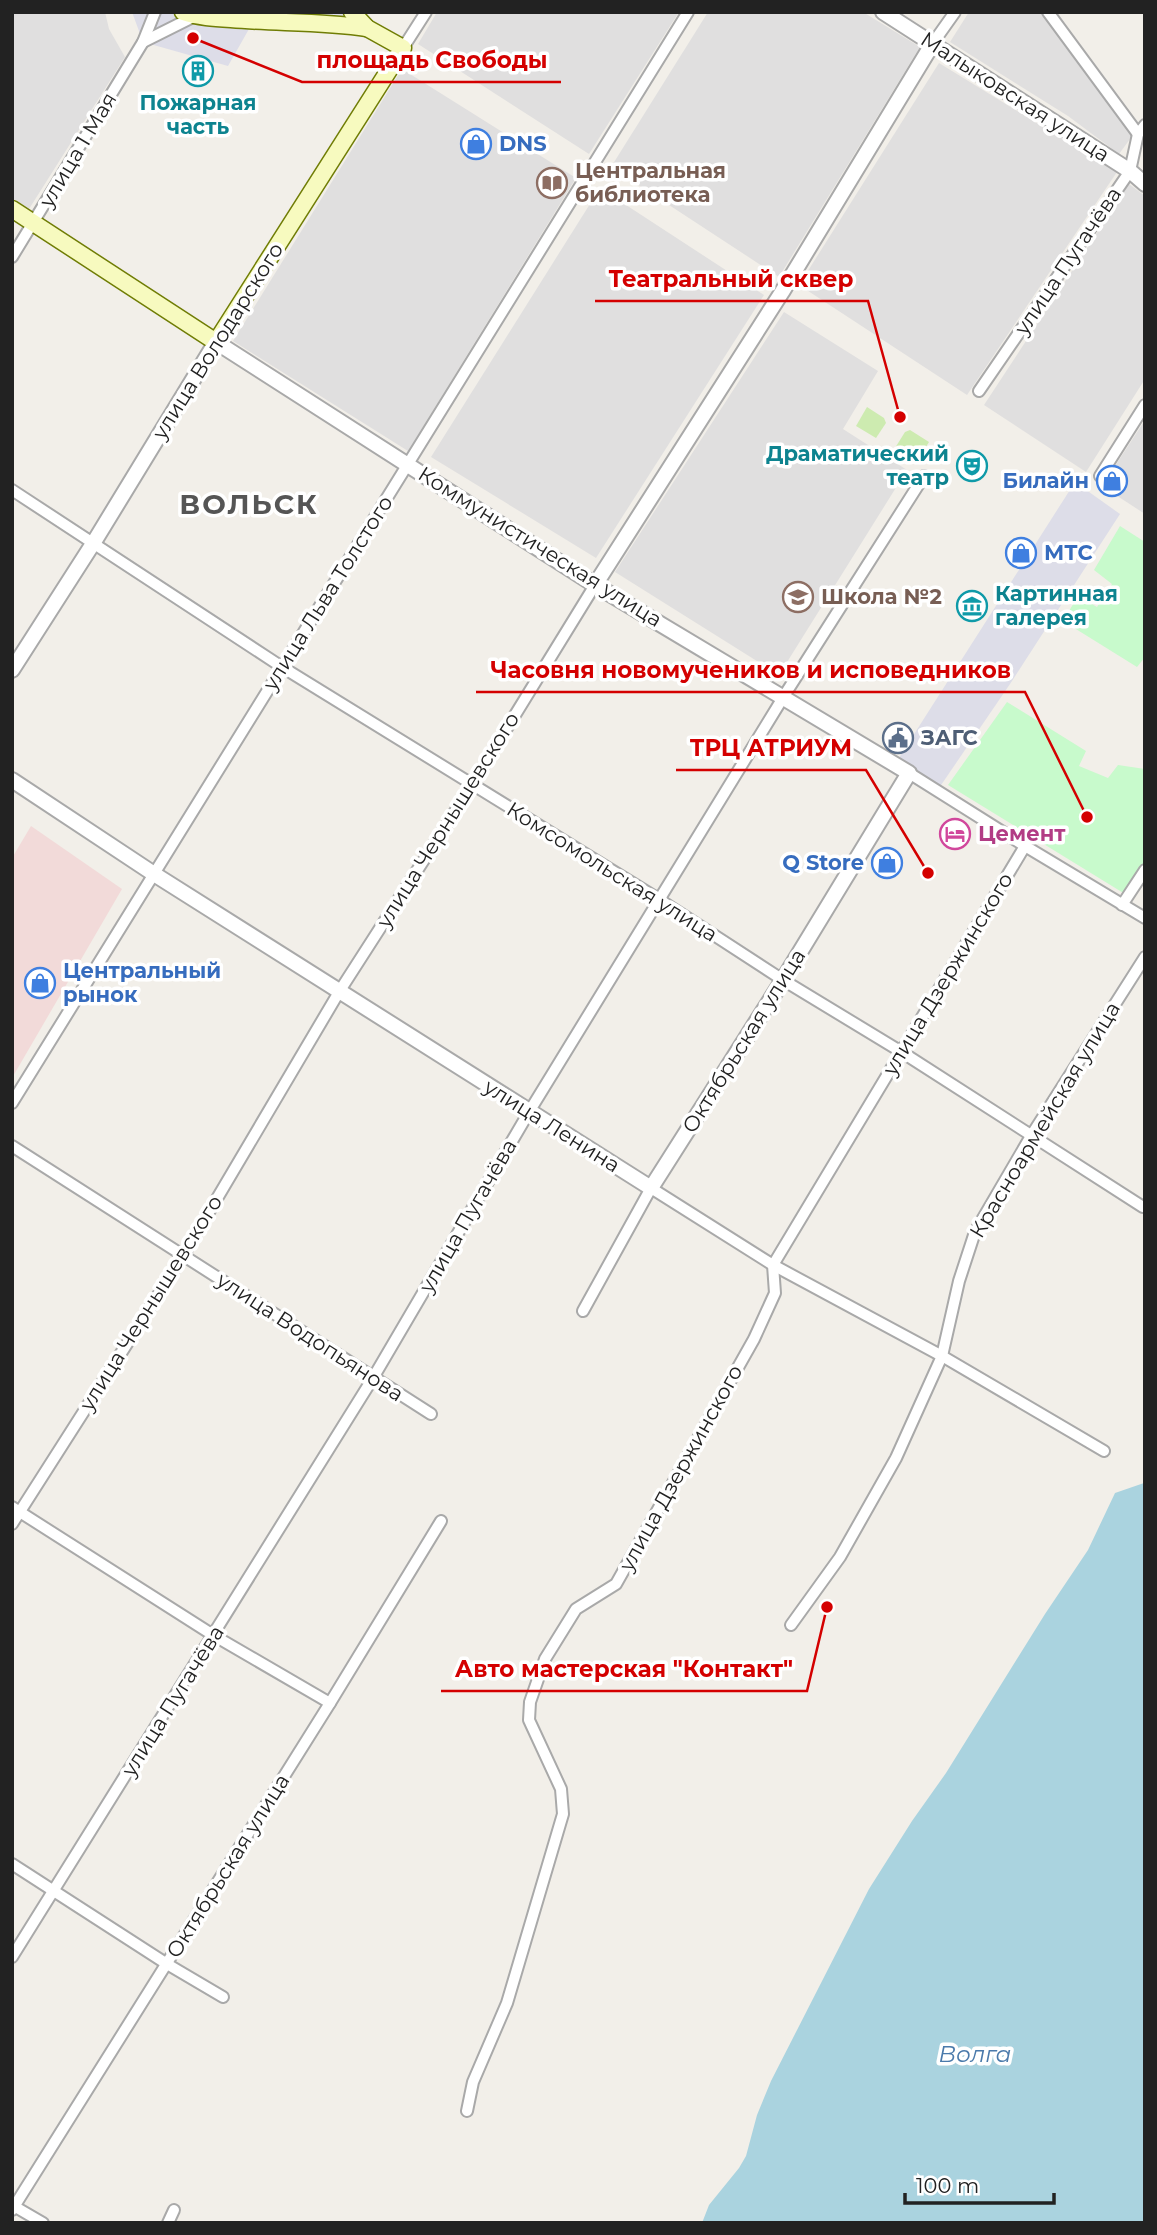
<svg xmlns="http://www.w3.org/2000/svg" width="1157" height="2235" font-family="Montserrat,sans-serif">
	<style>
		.residential { fill: #e0dfdf }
		.commercial { fill: #f2dad9 }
		.grass { fill: #cdebb0 }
		.park { fill: #c8facc }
		.plaza { fill: #dddde8 }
		.water { fill: #aad3df }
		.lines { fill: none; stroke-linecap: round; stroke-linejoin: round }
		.minor-casing { stroke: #a9a9a9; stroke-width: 14 }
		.tertiary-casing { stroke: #a9a9a9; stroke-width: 18 }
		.secondary-casing { stroke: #707d05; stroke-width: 19 }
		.minor { stroke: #fff; stroke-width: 10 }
		.tertiary { stroke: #fff; stroke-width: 14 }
		.secondary { stroke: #f7fabf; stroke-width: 16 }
		.labels { text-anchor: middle; stroke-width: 7; stroke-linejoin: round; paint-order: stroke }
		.street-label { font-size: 21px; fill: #222; stroke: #fff }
		.culture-label { font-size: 21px; font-weight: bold; fill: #0d838f; stroke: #fff }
		.shop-label { font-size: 21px; font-weight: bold; fill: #366cbe; stroke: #fff; text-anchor: start }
		.education-label { font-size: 21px; font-weight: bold; fill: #785e54; stroke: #fff; text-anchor: start }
		.service-label { font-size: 21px; font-weight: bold; fill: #4e5e75; stroke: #fff; text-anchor: start }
		.hotel-label { font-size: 21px; font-weight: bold; fill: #b23c85; stroke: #fff; text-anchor: start }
		.water-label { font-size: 23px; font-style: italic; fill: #4a7aab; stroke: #fff }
		.district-label { font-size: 28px; font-weight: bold; letter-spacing: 2px; fill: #555; stroke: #fff }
		.leader { fill: none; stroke: #d40000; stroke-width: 2.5 }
		.callout-dot { fill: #d40000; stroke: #fff; stroke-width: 2.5 }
		.callout-label { font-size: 23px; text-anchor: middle; font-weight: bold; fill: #d40000; stroke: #fff; stroke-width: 7; stroke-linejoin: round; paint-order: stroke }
	</style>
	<rect width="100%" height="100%" fill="#f2efe9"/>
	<g class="residential">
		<path d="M12,12H105L109,29L125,57L29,209L12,198Z"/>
		<path d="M437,12H679L589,154L418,44Z"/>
		<path d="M708,12H863L920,47L779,277L611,167Z"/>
		<path d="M969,12H1043L1133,135L1119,154L1068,116L950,42Z"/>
		<path d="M939,63L1117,172L967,395L799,285Z"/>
		<path d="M402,69L576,178L408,451L233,341Z"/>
		<path d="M1129,184L1145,196V379L1086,472L984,405Z"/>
		<path d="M600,188L764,295L596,558L431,457Z"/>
		<path d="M784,312L878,371L843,429L907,470L779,675L615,572Z"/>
		<path d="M1145,420V514L1102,486Z"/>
	</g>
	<path class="commercial" d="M31,826L122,889L12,1078V858Z"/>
	<g class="grass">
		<path d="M867,407L884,418L886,423L876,438L856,426Z"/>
		<path d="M910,430L929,442L919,458L910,453L908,456L895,448L905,432Z"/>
	</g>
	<g class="park">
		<path d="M1120,526L1145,542V657L1137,667L1063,621L1078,596L1097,607L1112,584L1094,570Z"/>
		<path d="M1007,702L1086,751L1079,766L1108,778L1118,765L1145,769V863L1125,894L948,785Z"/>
	</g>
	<g class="plaza">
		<path d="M132,12H232L320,16L323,12H360L348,33L249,29L228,66L143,42Z"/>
		<path d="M1075,482L1120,514L1010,684L937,791L895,764Z"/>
	</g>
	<path class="water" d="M1145,1480V2223H702L709,2205L739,2168L746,2156L757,2115L771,2081L869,1889L912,1821L946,1773L1045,1614L1088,1550L1115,1493L1144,1483Z"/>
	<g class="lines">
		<g class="minor-casing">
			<g id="minor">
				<path d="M1048,12L1138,134"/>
				<path d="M143,42L195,16"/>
				<path d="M933,43L955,12"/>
				<path d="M403,48L426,12"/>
				<path d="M12,257L143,42L155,12"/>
				<path d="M979,391L1130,171L1138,134L1145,125"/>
				<path d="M1100,476L1145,405"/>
				<path d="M12,490L282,667L660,900L783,980L900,1051L1143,1207"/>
				<path d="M909,773L1025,846L1145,918"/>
				<path d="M1122,905L1145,870"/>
				<path d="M12,1103L688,12"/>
				<path d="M12,1146L431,1414"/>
				<path d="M583,1311L651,1188L773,1265L942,1356L1104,1451"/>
				<path d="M12,1507L213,1635L330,1703"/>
				<path d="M12,1524L183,1256L339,992L472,785L595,585"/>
				<path d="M791,1625L840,1557L896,1458L942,1356L959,1281L975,1232L1031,1136L1145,957"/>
				<path d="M12,1864L167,1964L223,1997"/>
				<path d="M12,1957L373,1378L529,1112L784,696L924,476"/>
				<path d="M467,2111L473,2082L507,2003L563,1814L561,1789L529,1720L530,1702L545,1659L576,1609L616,1584L754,1339L775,1293L773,1265L1025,846"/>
				<path d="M12,2205L43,2223"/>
				<path d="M12,2210L330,1703L441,1521"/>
				<path d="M168,2223L174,2210"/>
			</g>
		</g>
		<g class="tertiary-casing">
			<g id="tertiary">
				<path d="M883,12L1130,171L1145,184"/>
				<path d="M595,585L782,292L933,43"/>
				<path d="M12,670L94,542L216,342L595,585L909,773L783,980L651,1188L154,874L12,780"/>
			</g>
		</g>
		<g class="secondary-casing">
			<g id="secondary">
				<path d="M183,12C198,17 214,18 231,19C276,23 322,21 367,28"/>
				<path d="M12,209L216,342L403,48L367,28L352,12"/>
			</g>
		</g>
		<use href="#minor" class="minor"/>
		<use href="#tertiary" class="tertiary"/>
		<use href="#secondary" class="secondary"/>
	</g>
	<defs>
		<g id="building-ring" transform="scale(1.575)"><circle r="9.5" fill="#fff" stroke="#0f9aa8" stroke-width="1.5"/><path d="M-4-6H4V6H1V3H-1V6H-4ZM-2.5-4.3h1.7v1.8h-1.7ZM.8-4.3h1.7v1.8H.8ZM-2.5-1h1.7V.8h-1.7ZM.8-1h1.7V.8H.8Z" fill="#0f9aa8"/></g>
		<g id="shop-ring" transform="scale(1.575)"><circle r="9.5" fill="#fff" stroke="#3f7fe0" stroke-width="1.5"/><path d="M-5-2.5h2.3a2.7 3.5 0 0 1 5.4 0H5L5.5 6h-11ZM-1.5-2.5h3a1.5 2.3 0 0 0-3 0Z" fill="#3f7fe0"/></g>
		<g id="library-ring" transform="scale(1.575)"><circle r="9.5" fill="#fff" stroke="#8d6e63" stroke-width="1.5"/><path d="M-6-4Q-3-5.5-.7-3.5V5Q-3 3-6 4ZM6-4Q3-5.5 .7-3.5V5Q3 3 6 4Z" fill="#8d6e63"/></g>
		<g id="theatre-ring" transform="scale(1.575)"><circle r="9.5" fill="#fff" stroke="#0f9aa8" stroke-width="1.5"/><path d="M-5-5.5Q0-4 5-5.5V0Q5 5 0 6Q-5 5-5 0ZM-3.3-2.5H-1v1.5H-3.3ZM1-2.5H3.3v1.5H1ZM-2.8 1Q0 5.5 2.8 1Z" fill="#0f9aa8"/></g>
		<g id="school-ring" transform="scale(1.575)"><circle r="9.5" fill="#fff" stroke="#8d6e63" stroke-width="1.5"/><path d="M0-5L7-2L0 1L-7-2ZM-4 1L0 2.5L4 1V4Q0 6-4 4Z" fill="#8d6e63"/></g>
		<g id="museum-ring" transform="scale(1.575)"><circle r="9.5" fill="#fff" stroke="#0f9aa8" stroke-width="1.5"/><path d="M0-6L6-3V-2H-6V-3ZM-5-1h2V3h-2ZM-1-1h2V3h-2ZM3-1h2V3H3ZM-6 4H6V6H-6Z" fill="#0f9aa8"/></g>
		<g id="civic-ring" transform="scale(1.575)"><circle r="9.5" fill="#fff" stroke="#5c6f8a" stroke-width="1.5"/><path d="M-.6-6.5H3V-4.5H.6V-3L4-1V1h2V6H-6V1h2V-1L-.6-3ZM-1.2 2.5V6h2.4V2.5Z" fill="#5c6f8a"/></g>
		<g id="hotel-ring" transform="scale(1.575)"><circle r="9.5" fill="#fff" stroke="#d1479c" stroke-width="1.5"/><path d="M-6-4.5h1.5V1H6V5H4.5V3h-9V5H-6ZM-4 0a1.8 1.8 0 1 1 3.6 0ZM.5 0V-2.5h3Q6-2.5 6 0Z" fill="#d1479c"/></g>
	</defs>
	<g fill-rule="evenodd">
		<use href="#building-ring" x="198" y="71"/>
		<use href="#shop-ring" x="476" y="144"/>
		<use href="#library-ring" x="552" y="183"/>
		<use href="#theatre-ring" x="972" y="466"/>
		<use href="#shop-ring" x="1112" y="481"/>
		<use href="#shop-ring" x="1021" y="553"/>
		<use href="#school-ring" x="798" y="597"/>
		<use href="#museum-ring" x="972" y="606"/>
		<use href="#civic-ring" x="898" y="738"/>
		<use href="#hotel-ring" x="955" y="834"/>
		<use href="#shop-ring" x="887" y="863"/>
		<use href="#shop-ring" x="40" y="983"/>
	</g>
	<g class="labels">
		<g class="street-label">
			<text transform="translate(1015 97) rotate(33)" y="7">Малыковская улица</text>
			<text transform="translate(78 150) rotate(-59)" y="7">улица 1 Мая</text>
			<text transform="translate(1068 261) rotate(-56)" y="7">улица Пугачёва</text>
			<text transform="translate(218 341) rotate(-58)" y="7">улица Володарского</text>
			<text transform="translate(540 547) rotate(32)" y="7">Коммунистическая улица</text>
			<text transform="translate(328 593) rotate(-58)" y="7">улица Льва Толстого</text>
			<text transform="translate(448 820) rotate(-58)" y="7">улица Чернышевского</text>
			<text transform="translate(612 872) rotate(32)" y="7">Комсомольская улица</text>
			<text transform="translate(948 974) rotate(-59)" y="7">улица Дзержинского</text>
			<text transform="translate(744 1041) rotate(-58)" y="7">Октябрьская улица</text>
			<text transform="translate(1045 1120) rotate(-59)" y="7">Красноармейская улица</text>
			<text transform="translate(552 1126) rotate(32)" y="7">улица Ленина</text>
			<text transform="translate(468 1216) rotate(-60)" y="7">улица Пугачёва</text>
			<text transform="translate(151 1303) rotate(-58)" y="7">улица Чернышевского</text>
			<text transform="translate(310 1337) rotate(33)" y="7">улица Водопьянова</text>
			<text transform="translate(681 1468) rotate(-61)" y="7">улица Дзержинского</text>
			<text transform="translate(173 1701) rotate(-58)" y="7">улица Пугачёва</text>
			<text transform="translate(228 1866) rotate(-58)" y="7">Октябрьская улица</text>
		</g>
		<g class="culture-label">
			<text x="198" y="110">Пожарная<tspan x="198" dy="24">часть</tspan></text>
			<text x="949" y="461" text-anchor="end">Драматический<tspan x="949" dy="24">театр</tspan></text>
			<text x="995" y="601" text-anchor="start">Картинная<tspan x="995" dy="24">галерея</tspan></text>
		</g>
		<g class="shop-label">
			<text x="499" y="151">DNS</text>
			<text x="1089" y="488" text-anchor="end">Билайн</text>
			<text x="1044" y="560">МТС</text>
			<text x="864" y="870" text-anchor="end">Q Store</text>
			<text x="63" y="978">Центральный<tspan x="63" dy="24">рынок</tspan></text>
		</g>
		<g class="education-label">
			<text x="575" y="178">Центральная<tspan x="575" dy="24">библиотека</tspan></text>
			<text x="821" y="604">Школа №2</text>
		</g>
		<g class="service-label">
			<text x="921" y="745">ЗАГС</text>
		</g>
		<g class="hotel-label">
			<text x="978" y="841">Цемент</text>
		</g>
		<g class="water-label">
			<text x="975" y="2062">Волга</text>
		</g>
		<g class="district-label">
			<text x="249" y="514">ВОЛЬСК</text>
		</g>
	</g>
	<path class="leader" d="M193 38L302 82H561M900 417L868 301H595M1087 817L1025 692H476M928 873L866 770H676M827 1607L807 1691H441"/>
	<g class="callout-dot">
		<circle cx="193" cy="38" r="7"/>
		<circle cx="900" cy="417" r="7"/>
		<circle cx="1087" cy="817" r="7"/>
		<circle cx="928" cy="873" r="7"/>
		<circle cx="827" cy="1607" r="7"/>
	</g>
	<g class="callout-label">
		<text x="432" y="68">площадь Свободы</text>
		<text x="731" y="287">Театральный сквер</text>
		<text x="751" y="678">Часовня новомучеников и исповедников</text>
		<text x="771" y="756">ТРЦ АТРИУМ</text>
		<text x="624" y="1677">Авто мастерская "Контакт"</text>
	</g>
	<rect width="1157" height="2235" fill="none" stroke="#222222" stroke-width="28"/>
	<path d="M905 2193v10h149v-10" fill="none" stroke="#222222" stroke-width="3.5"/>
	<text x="916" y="2193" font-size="21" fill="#222222" stroke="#ffffff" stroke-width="5" paint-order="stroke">100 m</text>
</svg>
